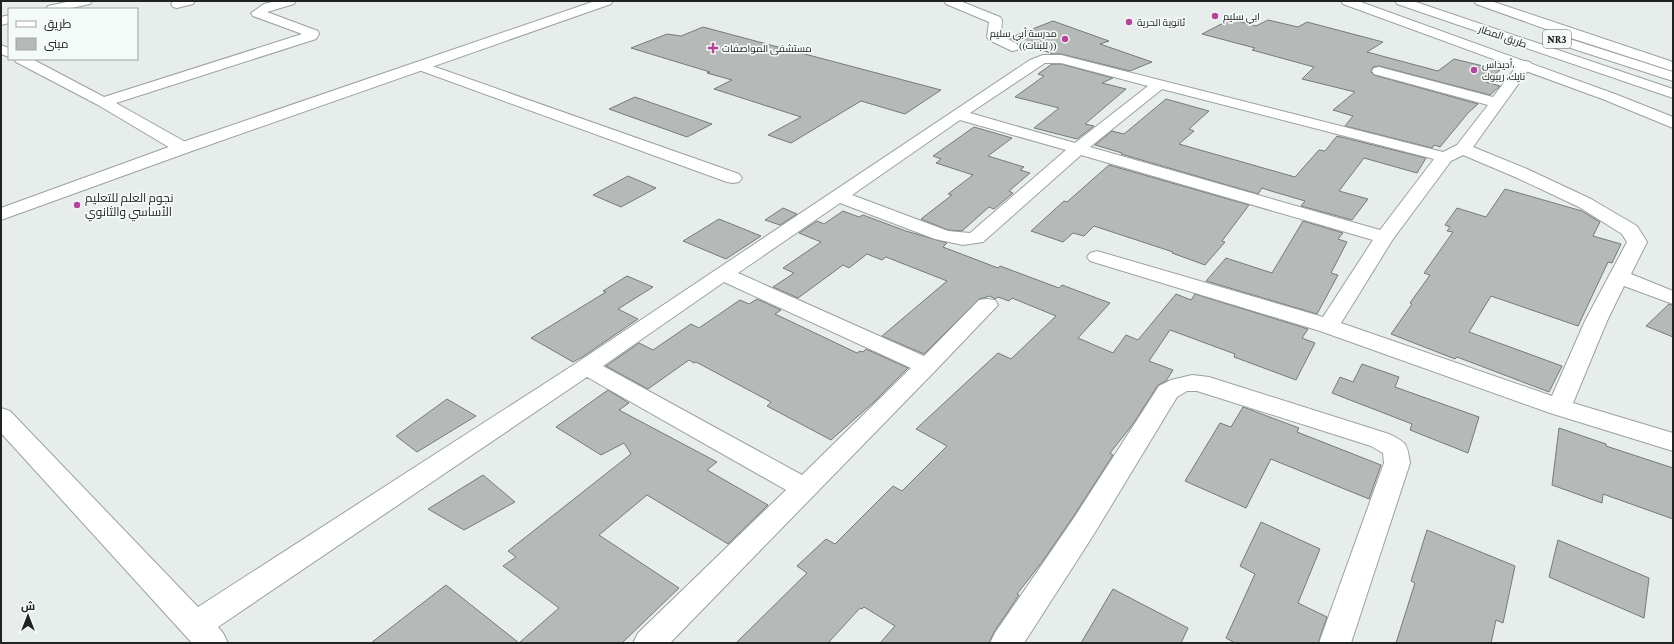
<svg xmlns="http://www.w3.org/2000/svg" width="1674" height="644" font-family="'Crimson Pro',Cairo,serif">
	<style>
		.building { fill: #b5bab8; stroke: #757b78 }
		.lines { fill: none; stroke-linecap: round; stroke-linejoin: round }
		.street-casing { stroke: #9ba19e; stroke-width: 2 }
		.secondary-casing { stroke: #9ba19e; stroke-width: 2 }
		.highway-casing { stroke: #9ba19e; stroke-width: 2 }
		.street { fill: #fff; fill-rule: evenodd }
		.secondary { fill: #fff; fill-rule: evenodd }
		.highway { fill: #fff; fill-rule: evenodd }
		.poi-dot { fill: #b7439c; stroke: #f4faf7; stroke-width: 1.5 }
		.labels { text-anchor: middle; stroke-width: 3.5; stroke-linejoin: round; paint-order: stroke }
		.far-poi-label { font-size: 10px; fill: #202322; stroke: #f4faf7; text-anchor: start }
		.far-street-label { font-size: 10px; fill: #202322; stroke: #f4faf7 }
		.shield { fill: #f4faf7; stroke: #606462; stroke-width: 1 }
		.shield-label { font-size: 11px; font-weight: bold; fill: #202322 }
		.poi-label { font-size: 12px; fill: #202322; stroke: #f4faf7; text-anchor: start }
	</style>
	<rect width="100%" height="100%" fill="#e7edea"/>
	<g class="building">
		<path d="M1231,19L1256,26L1268,20L1298,27L1307,22L1383,42L1367,52L1438,71L1454,59L1500,70L1486,82L1500,86L1490,95L1379,66L1373,67L1371,72L1374,75L1478,104L1468,113L1440,147L1434,145L1432,148L1345,126L1353,116L1333,110L1355,92L1302,79L1314,67L1252,50L1255,48L1202,34Z"/>
		<path d="M1053,21L1109,41L1100,44L1152,62L1130,71L1061,54H1053L1009,38Z"/>
		<path d="M703,27L763,43L941,90L905,114L861,101L791,143L768,135L801,117L714,89L732,80L707,73L710,72L631,48L667,34L681,36Z"/>
		<path d="M1052,64H1061L1113,78L1102,83L1126,89L1085,124L1094,126L1077,139L1034,128L1059,108L1015,97L1044,76L1038,74Z"/>
		<path d="M635,97L712,124L687,137L609,109Z"/>
		<path d="M1166,99L1209,111L1189,129L1194,131L1179,144L1295,177L1319,150L1325,151L1337,136L1426,158L1417,173L1364,158L1339,191L1368,199L1352,220L1301,206L1305,201L1271,191L1262,188L1258,194L1121,154L1122,153L1095,145L1112,131L1124,134Z"/>
		<path d="M974,127L1012,138L988,156L1024,167L1020,170L1030,173L1009,191L1013,193L994,209L989,207L962,231L948,230L921,219L952,195L948,194L973,175L936,163L941,159L933,156Z"/>
		<path d="M1109,165L1249,205L1222,241L1225,242L1205,265L1172,253L1173,252L1094,226L1084,236L1073,233L1063,242L1031,231L1064,201L1067,202Z"/>
		<path d="M628,176L656,188L621,207L593,195Z"/>
		<path d="M1505,189L1582,211L1600,222L1593,236L1621,244L1612,263L1608,262L1578,326L1491,296L1469,332L1562,366L1549,392L1457,357L1455,359L1391,334L1412,304L1410,303L1430,275L1424,273L1453,232L1447,231L1450,227L1445,225L1457,208L1486,217Z"/>
		<path d="M783,208L797,214L780,225L765,220Z"/>
		<path d="M843,211L859,217L863,215L906,231L947,243L943,247L998,268L1000,266L1059,288L1062,285L1110,303L1078,338L1113,353L1126,335L1138,340L1176,294L1191,300L1195,294L1308,329L1302,338L1315,343L1296,380L1234,357L1235,354L1170,330L1149,361L1173,370L1166,381L1158,385L1133,424L1110,453L1113,455L1073,517L1042,562L1017,594L1019,595L994,632L989,643H880L895,626L864,607L862,609L860,608L828,643H736L807,573L797,566L826,539L835,544L893,486L902,491L947,446L916,429L998,353L1011,359L1056,316L1012,298L1009,301L998,297L995,299L990,296L979,299L924,354L882,336L947,281L886,257L882,260L867,254L849,268L843,265L798,298L773,287L794,273L783,268L821,242L799,233L817,221L824,224Z"/>
		<path d="M719,219L761,236L726,259L683,241Z"/>
		<path d="M1303,221L1343,233L1338,239L1347,242L1331,273L1338,275L1317,314L1206,281L1226,258L1272,273Z"/>
		<path d="M627,276L653,287L618,309L638,319L584,356L573,362L531,338L606,292L603,291Z"/>
		<path d="M757,299L781,310L775,314L857,353L860,351L863,352L866,349L908,368L875,401L831,440L767,406L771,402L696,362L694,363L689,360L648,389L606,366L639,343L653,350L691,324L699,328L740,300L749,304Z"/>
		<path d="M1669,304L1673,305V337L1646,326Z"/>
		<path d="M1362,364L1399,377L1395,387L1479,417L1468,453L1410,430L1412,424L1332,393L1340,377L1353,382Z"/>
		<path d="M608,390L629,403L619,410L717,462L707,470L768,505L728,544L647,495L599,535L679,588L622,643H371L446,585L519,643L559,608L503,566L516,557L508,551L631,454L624,443L601,455L556,427Z"/>
		<path d="M447,399L476,416L417,452L396,436Z"/>
		<path d="M1243,407L1299,428L1297,432L1381,465L1369,499L1271,459L1246,508L1185,481L1220,423L1231,427Z"/>
		<path d="M1559,428L1606,444V446L1673,468V519L1603,494L1602,503L1552,485Z"/>
		<path d="M483,475L515,502L464,530L428,509Z"/>
		<path d="M1261,522L1320,549L1298,603L1327,617L1318,643H1235L1226,638L1255,574L1240,566Z"/>
		<path d="M1427,530L1515,566L1503,623L1496,620L1491,643H1396L1415,583L1411,581Z"/>
		<path d="M1558,540L1649,578L1644,618L1549,577Z"/>
		<path d="M1113,589L1188,628L1181,643H1081Z"/>
	</g>
	<g class="lines">
		<g class="street-casing">
			<g id="street">
				<path d="M71,1H92L90,4L67,9H46L48,6Z"/>
				<path d="M173,1H195L193,4L177,8L173,7L171,4Z"/>
				<path d="M276,1H296L294,4L267,12L318,31L319,34L316,39L116,103L189,144L191,148L189,152L183,153L177,152L98,105L16,62L14,59H32L104,97L302,34L253,16L251,13L264,4Z"/>
				<path d="M944,1H960L1000,17L1002,20L1001,35L1017,44L1019,47L1017,50L1012,51L989,40L987,37L989,22L946,4Z"/>
				<path d="M9,15V23L1,25V17Z"/>
				<path d="M1,45L9,48V57L1,54Z"/>
				<path d="M1043,55H1061L1443,152L1457,145L1488,105L1374,74L1372,71L1374,68L1379,67L1493,97L1520,62L1525,61L1530,62L1532,65L1473,147L1527,169L1591,199L1637,226L1647,242L1631,274L1673,291V304L1624,286L1607,321L1573,403L1673,433V451L1550,413L1320,331L1090,261L1087,257L1090,253L1097,251L1323,317L1373,240L1081,155L983,242L963,245L935,239L840,203L738,273L924,356L979,300L987,299L995,300L998,305L935,371L670,643H633L638,633L786,490L587,377L218,627L223,633L228,643H192L1,433V408L10,411L198,607L578,362L1030,60ZM1045,63H1061L1148,86L1075,143L970,113ZM1162,89L1434,159L1380,230L1090,147ZM960,120L1066,150L970,233L948,231L852,195ZM1463,155L1515,177L1579,207L1622,234L1627,242L1585,321L1552,396L1341,323L1393,239L1451,161ZM724,282L911,368L802,475L603,366Z"/>
				<path d="M421,62L739,174L742,178L739,182L733,183L727,182L416,69L414,66L416,63Z"/>
				<path d="M1192,375L1209,377L1389,434C1407,443 1407,443 1410,463L1351,643H1319L1384,463L1383,453L1371,446L1197,391H1187L1177,397L1094,534L1024,643H990L995,633L1074,518L1159,386L1171,380Z"/>
			</g>
		</g>
		<g class="secondary-casing">
			<g id="secondary">
				<path d="M595,1H613L611,4L189,152L1,220V208L177,144Z"/>
				<path d="M1341,1H1358L1615,94L1673,117V128L1605,100L1343,4Z"/>
				<path d="M1474,1H1491L1673,62V71L1574,39L1476,4Z"/>
			</g>
		</g>
		<g class="highway-casing">
			<g id="highway">
				<path d="M1395,1H1413L1673,89V98L1397,4Z"/>
				<path d="M1560,36L1673,72V81L1555,43L1553,40L1555,37Z"/>
			</g>
		</g>
		<use href="#street" class="street"/>
		<use href="#secondary" class="secondary"/>
		<use href="#highway" class="highway"/>
	</g>
	<g class="poi-dot">
		<circle cx="1215" cy="16" r="4"/>
		<circle cx="1129" cy="22" r="4"/>
		<circle cx="1065" cy="39" r="4"/>
		<path d="M711 42h4v4h4v4h-4v4h-4v-4h-4v-4h4z"/>
		<circle cx="1474" cy="70" r="4"/>
		<circle cx="77" cy="205" r="4"/>
	</g>
	<g class="labels">
		<g class="far-poi-label">
			<text x="1223" y="20">ابي سليم</text>
			<text x="1137" y="26">ثانوية الحرية</text>
			<text x="1057" y="37" text-anchor="end">مدرسة أبي سليم<tspan x="1057" dy="12">((للبنات ))</tspan></text>
			<text x="722" y="52">مستشفى المواصفات</text>
			<text x="1482" y="68">أديداس،<tspan x="1482" dy="12">نايك، ريبوك</tspan></text>
		</g>
		<g class="far-street-label">
			<text transform="translate(1503 36) rotate(19)" y="4">طريق المطار</text>
		</g>
		<rect class="shield" x="1543" y="30" width="28" height="18" rx="3"/>
		<g class="shield-label">
			<text x="1557" y="43">NR3</text>
		</g>
		<g class="poi-label">
			<text x="85" y="202">نجوم العلم للتعليم<tspan x="85" dy="14">الأساسي والثانوي</tspan></text>
		</g>
	</g>
	<rect width="1674" height="644" fill="none" stroke="#202322" stroke-width="4"/>
	<rect x="8" y="8" width="130" height="52" fill="#f4faf7" stroke="#9fa4a2"/>
	<rect x="16" y="21" width="20" height="6" fill="#ffffff" stroke="#9fa4a2"/>
	<text x="44" y="28" font-size="12" fill="#202322">طريق</text>
	<rect x="16" y="38" width="20" height="12" fill="#b5bab8" stroke="#9fa4a2"/>
	<text x="44" y="48" font-size="12" fill="#202322">مبنى</text>
	<g transform="translate(28 616)" stroke="#f4faf7" stroke-width="3" paint-order="stroke">
	<path d="M0-3L7 15L0 10L-7 15Z" fill="#202322"/>
	<text y="-6" font-size="11" font-weight="bold" text-anchor="middle" fill="#202322">ش</text>
	</g>
</svg>
